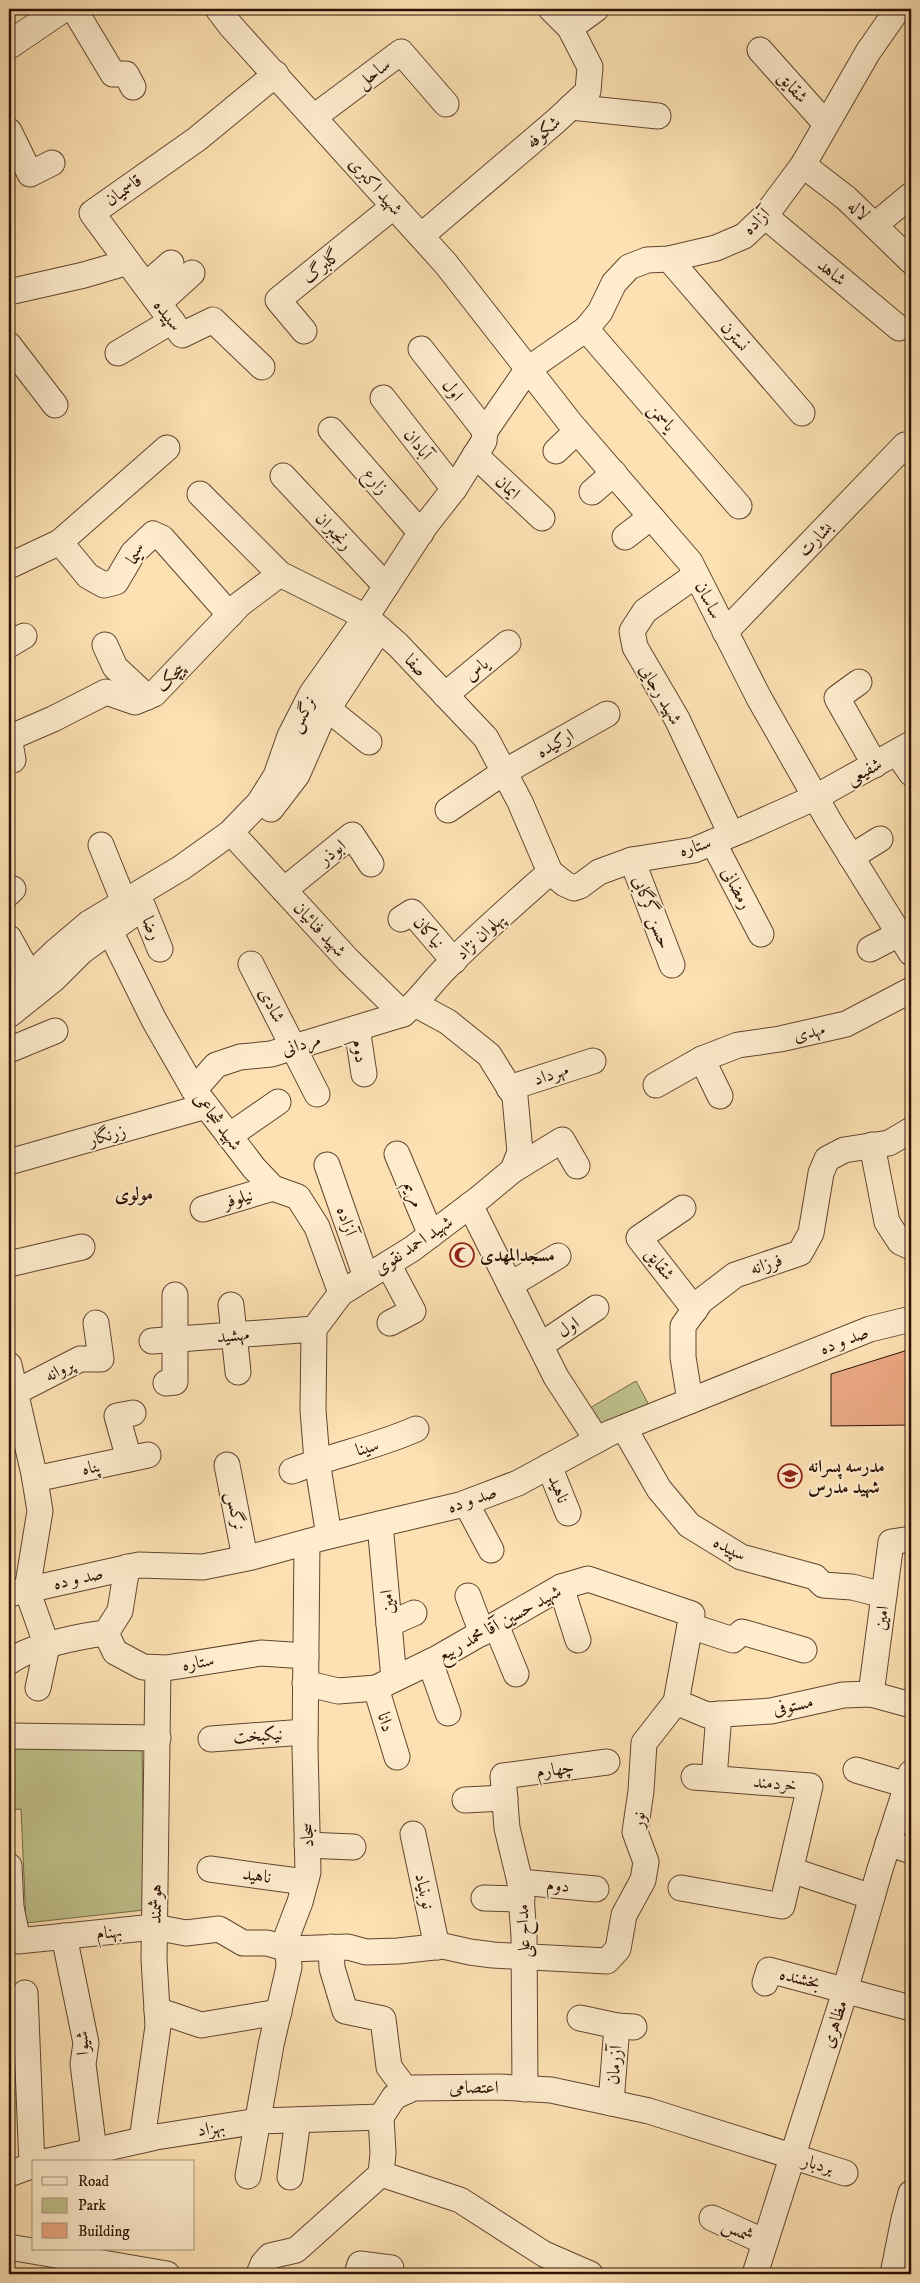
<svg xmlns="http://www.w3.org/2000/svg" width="920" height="2283" font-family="'IM FELL DW Pica',Amiri,serif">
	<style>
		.green { fill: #c0c28c; stroke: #766a48 }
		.building { fill: #eca983; stroke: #2c1105 }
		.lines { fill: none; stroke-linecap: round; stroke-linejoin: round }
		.minor-casing { stroke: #604530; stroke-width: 27 }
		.secondary-casing { stroke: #2c1105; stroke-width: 29 }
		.minor { stroke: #feeccd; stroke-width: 25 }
		.secondary { stroke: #feeccd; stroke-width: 28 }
		.labels { text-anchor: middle; stroke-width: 4; stroke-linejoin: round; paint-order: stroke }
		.street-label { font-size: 18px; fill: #2c1105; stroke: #feeccd }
		.poi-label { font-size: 18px; font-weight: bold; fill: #2c1105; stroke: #feeccd; text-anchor: start }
		.neighbourhood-label { font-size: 19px; font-weight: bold; fill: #2c1105; stroke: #feeccd }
	</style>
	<rect width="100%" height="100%" fill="#fde1b2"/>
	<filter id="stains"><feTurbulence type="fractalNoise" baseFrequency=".004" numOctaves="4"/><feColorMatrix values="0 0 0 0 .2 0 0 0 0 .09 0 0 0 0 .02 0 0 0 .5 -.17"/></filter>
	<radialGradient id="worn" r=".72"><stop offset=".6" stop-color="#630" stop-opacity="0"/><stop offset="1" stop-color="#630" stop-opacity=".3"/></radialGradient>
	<g class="green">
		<path d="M636,1381L650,1407L600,1431L588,1409Z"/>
		<path d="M142,1745L144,1910L26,1923L21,1809L9,1810V1746Z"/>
	</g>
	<path class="building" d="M911,1349V1425L831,1426V1374Z"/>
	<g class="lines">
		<g class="minor-casing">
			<g id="minor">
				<path d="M74,9L113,74H126L133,87"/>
				<path d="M218,9L230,25L446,264L571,424L690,562L759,698L829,821L911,953"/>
				<path d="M551,9L570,28"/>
				<path d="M760,50L826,124"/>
				<path d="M571,107L658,116"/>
				<path d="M314,117L401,52L446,104"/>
				<path d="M9,131L30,174L52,163"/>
				<path d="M803,165L846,198L911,261"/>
				<path d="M765,216L899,328"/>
				<path d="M875,225L911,195"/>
				<path d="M421,236L556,121L588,91L590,67L570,28L596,9"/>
				<path d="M669,259L802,413"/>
				<path d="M128,262L182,335L213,320L262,367"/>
				<path d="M146,285L171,263"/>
				<path d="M9,292L84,275L128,262L92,213L197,139L276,74"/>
				<path d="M159,303L192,273"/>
				<path d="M586,329L739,506"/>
				<path d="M304,331L278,300L394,206"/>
				<path d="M9,345L55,405"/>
				<path d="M421,349L485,431"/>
				<path d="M118,353L172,321"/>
				<path d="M383,398L454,489"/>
				<path d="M331,430L421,533"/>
				<path d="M556,451L577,431"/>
				<path d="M475,455L542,518"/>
				<path d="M283,476L386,586"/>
				<path d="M592,492L614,473"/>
				<path d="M200,494L280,574L366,617L398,645L486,738L520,802L550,872L565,884L574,888L580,886L599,872L632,860L694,850L747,828L816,797L911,744"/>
				<path d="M625,537L651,517"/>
				<path d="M60,542L88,576L104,585L116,582L133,553L153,534L162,538L230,615"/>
				<path d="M9,566L60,542L167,448"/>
				<path d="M696,575L645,611L632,631L635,647L677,719L731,834"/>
				<path d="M725,632L905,445"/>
				<path d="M9,645L24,636"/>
				<path d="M105,645L115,667L147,697"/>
				<path d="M859,682L837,698L875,765"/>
				<path d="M445,695L508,643"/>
				<path d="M328,709L369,742"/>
				<path d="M9,737L13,760L9,761"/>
				<path d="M9,738L53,719L106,692L135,702L154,694L240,604L280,574"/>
				<path d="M897,753L911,773"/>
				<path d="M271,809L297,775L322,718L380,629"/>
				<path d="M448,810L504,772L607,714"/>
				<path d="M240,842L348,960L403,1014"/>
				<path d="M713,842L761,934"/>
				<path d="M101,845L124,902"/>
				<path d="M851,857L880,839"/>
				<path d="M632,860L672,965"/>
				<path d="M284,890L352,835L371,864"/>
				<path d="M9,893L13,889"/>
				<path d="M143,907L160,949"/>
				<path d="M401,919L412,912L454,961"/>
				<path d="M110,931L154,1020L194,1090L254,1168L273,1188L298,1197L317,1227L341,1293"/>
				<path d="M9,938L30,976"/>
				<path d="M870,949L899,934"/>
				<path d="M251,964L317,1094"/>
				<path d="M9,991L30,976L56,951L89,923L181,868L230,833L259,803L276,776L290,736L312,693L366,617L425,526L454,489L484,441L485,431L527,370L586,329L600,312L614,283L629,267L647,260L669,259L716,248L744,236L765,216L803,165L868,52L898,9"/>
				<path d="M9,1015L54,979L82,951L139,910"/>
				<path d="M357,1028L364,1074"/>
				<path d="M9,1050L55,1031"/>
				<path d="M702,1059L720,1096"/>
				<path d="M656,1085L702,1059L738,1045L780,1039L846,1024L911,990"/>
				<path d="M509,1088L593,1061"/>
				<path d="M194,1090L216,1065L240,1057L271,1054L403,1014C419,1001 430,984 445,969C478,935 514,904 550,872"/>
				<path d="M229,1136L278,1102"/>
				<path d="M872,1145L887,1222L900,1242L911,1247"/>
				<path d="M397,1154L431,1235"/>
				<path d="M9,1162L206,1106"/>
				<path d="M327,1165L366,1277"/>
				<path d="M513,1170L562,1140L577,1166"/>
				<path d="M470,1205L556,1377L597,1440"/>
				<path d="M683,1208L639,1238L695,1310"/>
				<path d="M203,1209L273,1188"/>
				<path d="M9,1264L82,1247"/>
				<path d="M388,1264L413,1311L390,1323"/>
				<path d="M510,1285L558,1256"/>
				<path d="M231,1305L238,1372"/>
				<path d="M152,1341L314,1329"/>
				<path d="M541,1345L596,1308"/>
				<path d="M9,1365L34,1474L40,1511L27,1590L47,1646L38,1688"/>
				<path d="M166,1383L175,1382V1295"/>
				<path d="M14,1393L80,1359H101L96,1323"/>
				<path d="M690,1401L683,1357V1326L701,1301L735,1275L800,1253L811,1233L821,1173L827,1159L844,1150L889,1143L911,1130"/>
				<path d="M624,1428L659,1489L689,1525L741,1557L815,1577L823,1585L852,1587L884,1595"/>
				<path d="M129,1459L117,1416L133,1413"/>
				<path d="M227,1465L245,1558"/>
				<path d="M549,1466L568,1513"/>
				<path d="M292,1471C333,1455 376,1447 416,1429"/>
				<path d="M35,1479L148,1455"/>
				<path d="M466,1503L491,1550"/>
				<path d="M380,1524L394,1679"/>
				<path d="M329,1536L317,1461L313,1410L314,1329L341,1293L412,1249L477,1200L513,1170L520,1152L515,1097L489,1055L448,1022L415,1004"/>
				<path d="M561,1587L578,1640"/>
				<path d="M9,1594L139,1565L203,1567L252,1557L329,1536L460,1505L518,1483L610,1433L870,1329L911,1319"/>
				<path d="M468,1596L482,1633"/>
				<path d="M389,1624L414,1613"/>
				<path d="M496,1625L516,1674"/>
				<path d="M690,1626L733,1640L742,1632L804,1650"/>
				<path d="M106,1633L115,1652L143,1667L166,1668L261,1653L306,1656"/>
				<path d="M9,1662C30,1646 80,1636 106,1633L120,1611L127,1567"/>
				<path d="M430,1662L448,1713"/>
				<path d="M376,1688L397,1757"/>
				<path d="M871,1694L891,1542L911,1539"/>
				<path d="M676,1702L707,1715L771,1711L843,1695L871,1694L911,1705"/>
				<path d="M9,1736L158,1738"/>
				<path d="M211,1739L305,1732"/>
				<path d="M856,1770L907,1785"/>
				<path d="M714,1778L719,1714"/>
				<path d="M465,1800L505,1798"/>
				<path d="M413,1834L437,1947"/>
				<path d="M888,1843L911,1851"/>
				<path d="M307,1845L353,1847"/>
				<path d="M9,1866L11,1907L18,1941L154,1927L186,1933L219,1929L243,1943H267L288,1949L348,1947L366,1952L398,1951L443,1946L470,1952L493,1955L607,1961L618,1949L624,1915L643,1880L646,1862L635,1832L641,1791L644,1743L676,1702L692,1614L588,1579L561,1587L436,1659L376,1688L338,1691L305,1683"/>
				<path d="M210,1869L305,1882"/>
				<path d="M791,1870L872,1897"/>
				<path d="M520,1882L596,1889"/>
				<path d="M681,1888L782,1906L810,1786L694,1777"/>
				<path d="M484,1898L522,1899"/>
				<path d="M64,1936L86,2043L83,2064L94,2151L90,2162"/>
				<path d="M331,1947L332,1968L345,2011L383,2019L389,2067L407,2091"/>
				<path d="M765,1983L769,1970L907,2007"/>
				<path d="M25,1993L32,2166"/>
				<path d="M157,2010L201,2025L279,2012"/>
				<path d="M580,2018L617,2026L634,2027"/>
				<path d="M525,2089L524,1936L520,1882L507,1828L503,1776L607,1762"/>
				<path d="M611,2103L617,2026"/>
				<path d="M142,2140L158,2026L154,1960L158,1668"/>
				<path d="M44,2162L156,2137L259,2121L381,2117"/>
				<path d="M9,2174L34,2165"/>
				<path d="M381,2174L460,2200L544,2254L590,2274"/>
				<path d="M248,2176L271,2045L289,1967L287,1936L300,1902L308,1872L305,1748L307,1542"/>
				<path d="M290,2177L298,2120"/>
				<path d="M712,2218L765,2242"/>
				<path d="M9,2247L167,2274"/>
				<path d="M259,2274L263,2264L270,2256L296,2250L381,2174L383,2153L381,2117L394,2097L413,2088L499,2087L551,2090L649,2111L845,2173"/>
				<path d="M357,2274L360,2264L391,2268"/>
				<path d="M755,2274L842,2001L880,1869L911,1773"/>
				<path d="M893,2274L904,2219L911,2193"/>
			</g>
		</g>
		<g class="secondary-casing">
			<path id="secondary" d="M9,45L62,9"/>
		</g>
		<use href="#minor" class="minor"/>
		<use href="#secondary" class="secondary"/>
	</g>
	<defs>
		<g id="mosque-ring" transform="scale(1.25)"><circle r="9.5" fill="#feeccd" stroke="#8f2418" stroke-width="1.5"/><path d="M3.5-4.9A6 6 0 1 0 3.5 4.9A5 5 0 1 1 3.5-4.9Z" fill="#8f2418"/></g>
		<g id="school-ring" transform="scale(1.25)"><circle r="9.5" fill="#feeccd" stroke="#8f2418" stroke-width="1.5"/><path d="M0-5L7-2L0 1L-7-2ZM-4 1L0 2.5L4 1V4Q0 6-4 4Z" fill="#8f2418"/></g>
	</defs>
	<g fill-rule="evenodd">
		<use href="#mosque-ring" x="462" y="1255"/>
		<use href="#school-ring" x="790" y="1476"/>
	</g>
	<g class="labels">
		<g class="street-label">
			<text transform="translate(373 73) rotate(-37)" y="6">ساحل</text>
			<text transform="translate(793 87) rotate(48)" y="6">شقایق</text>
			<text transform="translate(543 132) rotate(-41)" y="6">شکوفه</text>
			<text transform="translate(376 186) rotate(48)" y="6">شهید اکبری</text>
			<text transform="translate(123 190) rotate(-36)" y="6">قاسمیان</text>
			<text transform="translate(859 210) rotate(42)" y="6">لاله</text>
			<text transform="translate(756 221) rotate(-44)" y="6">آزاده</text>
			<text transform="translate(321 266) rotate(-39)" y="6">گلبرگ</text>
			<text transform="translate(832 272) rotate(40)" y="6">شاهد</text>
			<text transform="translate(168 315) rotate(52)" y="6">سپیده</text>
			<text transform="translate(735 336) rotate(49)" y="6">نسترن</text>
			<text transform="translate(453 390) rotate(52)" y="6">اول</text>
			<text transform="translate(662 417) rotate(49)" y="6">یاسمن</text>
			<text transform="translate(418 444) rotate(52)" y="6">آبادان</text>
			<text transform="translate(376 481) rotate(49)" y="6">زارع</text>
			<text transform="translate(508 487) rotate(43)" y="6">ایمان</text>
			<text transform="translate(334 531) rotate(47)" y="6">رنجبران</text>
			<text transform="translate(815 539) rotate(-46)" y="6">بشارت</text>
			<text transform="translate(136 554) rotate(-52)" y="6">سیما</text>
			<text transform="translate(709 600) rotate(63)" y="6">ساسان</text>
			<text transform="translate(416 665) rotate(46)" y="6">صفا</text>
			<text transform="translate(476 669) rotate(-39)" y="6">یاس</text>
			<text transform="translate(170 677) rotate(-44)" y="6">پیچک</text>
			<text transform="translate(661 694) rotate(60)" y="6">شهید رجایی</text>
			<text transform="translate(302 714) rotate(-63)" y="6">نرگس</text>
			<text transform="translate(555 743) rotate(-30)" y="6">ارکیده</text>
			<text transform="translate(864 771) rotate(-29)" y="6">شفیعی</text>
			<text transform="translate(695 846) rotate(-17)" y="6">ستاره</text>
			<text transform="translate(332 852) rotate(-39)" y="6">ابوذر</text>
			<text transform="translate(737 888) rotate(62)" y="6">رمضانی</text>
			<text transform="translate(652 912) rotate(69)" y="6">حسن گرگابی</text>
			<text transform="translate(152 928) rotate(68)" y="6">رضا</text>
			<text transform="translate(320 929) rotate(47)" y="6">شهید فنائیان</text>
			<text transform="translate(429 932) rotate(48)" y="6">نیاکان</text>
			<text transform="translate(480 936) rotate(-43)" y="6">پهلوان نژاد</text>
			<text transform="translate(272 1005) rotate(63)" y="6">شادی</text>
			<text transform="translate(809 1032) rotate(-13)" y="6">مهدی</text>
			<text transform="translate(301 1044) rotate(-17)" y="6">مردانی</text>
			<text transform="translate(360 1051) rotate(81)" y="6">دوم</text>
			<text transform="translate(551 1074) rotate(-18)" y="6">مهرداد</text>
			<text transform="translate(218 1121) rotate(53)" y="6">شهید شجاعی</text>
			<text transform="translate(107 1135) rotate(-16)" y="6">زرنگار</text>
			<text transform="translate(414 1194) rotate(67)" y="6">مریم</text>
			<text transform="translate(238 1198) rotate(-16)" y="6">نیلوفر</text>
			<text transform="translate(347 1221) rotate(71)" y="6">آزاده</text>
			<text transform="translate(413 1245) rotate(-34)" y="6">شهید احمد نقوی</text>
			<text transform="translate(660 1264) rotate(52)" y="6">شقایق</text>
			<text transform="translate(766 1264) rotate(-18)" y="6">فرزانه</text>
			<text transform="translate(568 1327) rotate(-34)" y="6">اول</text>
			<text transform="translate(233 1335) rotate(-5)" y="6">مهشید</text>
			<text transform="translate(844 1340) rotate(-21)" y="6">صد و ده</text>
			<text transform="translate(59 1370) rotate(-27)" y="6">پروانه</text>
			<text transform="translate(367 1447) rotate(-16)" y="6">سینا</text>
			<text transform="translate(91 1467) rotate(-12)" y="6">پناه</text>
			<text transform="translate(559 1489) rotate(68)" y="6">ناهید</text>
			<text transform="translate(472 1499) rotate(-19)" y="6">صد و ده</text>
			<text transform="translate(236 1511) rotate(80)" y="6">نرگس</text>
			<text transform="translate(730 1548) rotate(27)" y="6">سپیده</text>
			<text transform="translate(78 1578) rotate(-13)" y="6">صد و ده</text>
			<text transform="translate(387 1602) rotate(-95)" y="6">امین</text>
			<text transform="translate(881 1618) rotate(-82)" y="6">امین</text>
			<text transform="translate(499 1623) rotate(-29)" y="6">شهید حسین آقا محمد ربیع</text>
			<text transform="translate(198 1662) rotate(-10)" y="6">ستاره</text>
			<text transform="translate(793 1705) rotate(-12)" y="6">مستوفی</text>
			<text transform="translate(386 1722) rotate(73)" y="6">دانا</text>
			<text transform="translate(258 1735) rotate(-4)" y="6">نیکبخت</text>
			<text transform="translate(555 1769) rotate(-8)" y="6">چهارم</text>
			<text transform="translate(775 1783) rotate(5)" y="6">خردمند</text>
			<text transform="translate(638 1820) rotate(-86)" y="6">نور</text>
			<text transform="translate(307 1835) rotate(-91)" y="6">سجاد</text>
			<text transform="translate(257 1875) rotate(8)" y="6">ناهید</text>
			<text transform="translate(558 1885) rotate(5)" y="6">دوم</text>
			<text transform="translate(425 1891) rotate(78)" y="6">نوبنیاد</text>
			<text transform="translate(155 1904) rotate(-89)" y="6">هوشمند</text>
			<text transform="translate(523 1931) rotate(-92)" y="6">مداح علی</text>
			<text transform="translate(109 1932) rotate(-5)" y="6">بهنام</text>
			<text transform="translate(800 1978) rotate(14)" y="6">بخشنده</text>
			<text transform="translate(834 2024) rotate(-72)" y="6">مظاهری</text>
			<text transform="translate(82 2043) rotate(-92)" y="6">شیوا</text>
			<text transform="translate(614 2065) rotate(-85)" y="6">آزرمان</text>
			<text x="474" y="2093">اعتصامی</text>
			<text transform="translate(211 2128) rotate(-9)" y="6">بهزاد</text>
			<text transform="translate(818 2164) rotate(17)" y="6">بردبار</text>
			<text transform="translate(738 2230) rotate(25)" y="6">شمس</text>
		</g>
		<g class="poi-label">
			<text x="480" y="1261">مسجدالمهدی</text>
			<text x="808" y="1472">مدرسه پسرانه<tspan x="808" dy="21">شهید مدرس</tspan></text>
		</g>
		<g class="neighbourhood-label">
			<text x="134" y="1200">مولوی</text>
		</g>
	</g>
	<rect width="920" height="2283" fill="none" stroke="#fde1b2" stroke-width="30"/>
	<rect x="10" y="10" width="900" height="2263" fill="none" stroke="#2c1105" stroke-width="2.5"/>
	<rect x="15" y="15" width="890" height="2253" fill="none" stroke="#2c1105"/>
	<rect x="32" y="2160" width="162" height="90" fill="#feeccd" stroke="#aa947d"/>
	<rect x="42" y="2177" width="25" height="8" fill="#feeccd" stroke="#aa947d"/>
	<text x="78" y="2186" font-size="15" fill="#2c1105">Road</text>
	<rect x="42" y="2198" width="25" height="15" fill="#c0c28c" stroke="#aa947d"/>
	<text x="78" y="2210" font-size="15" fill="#2c1105">Park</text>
	<rect x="42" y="2223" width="25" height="15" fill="#eca983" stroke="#aa947d"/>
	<text x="78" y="2236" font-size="15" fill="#2c1105">Building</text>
	<rect width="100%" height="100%" filter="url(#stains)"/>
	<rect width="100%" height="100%" fill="url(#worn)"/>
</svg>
